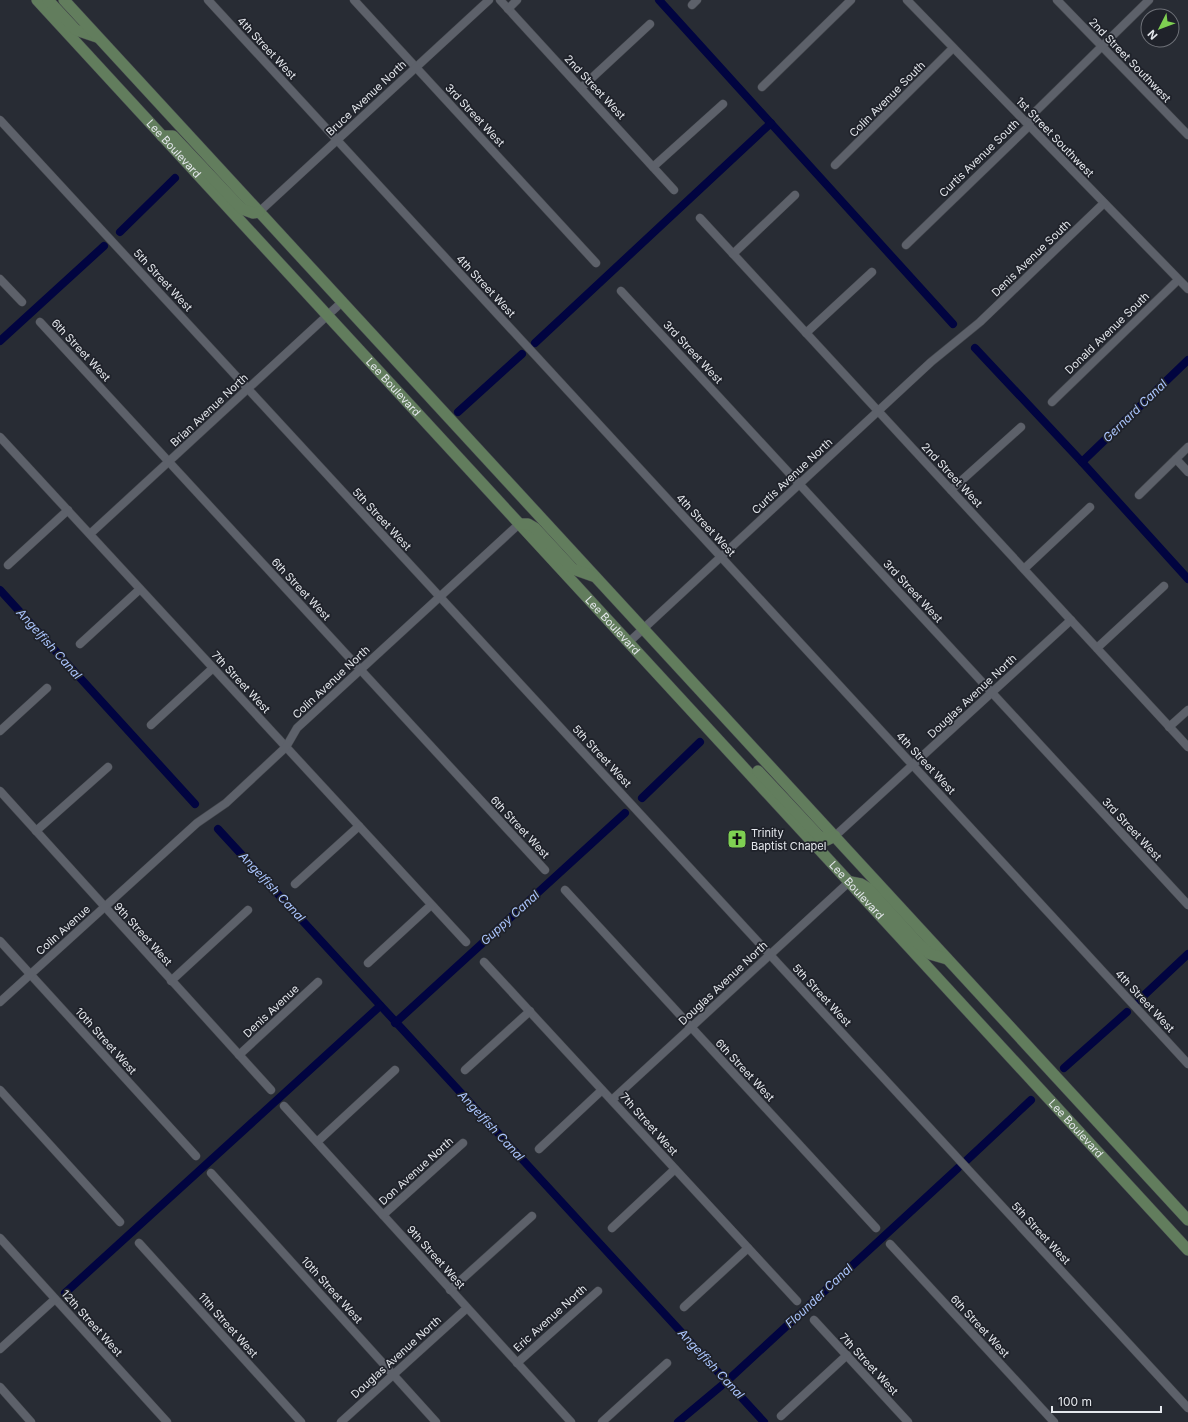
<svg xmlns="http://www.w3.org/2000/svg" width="1188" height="1422" font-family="Inter,sans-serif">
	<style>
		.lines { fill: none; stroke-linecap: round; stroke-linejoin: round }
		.canal { stroke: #010440; stroke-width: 8 }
		.minor-casing { stroke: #44474d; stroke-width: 9 }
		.secondary-casing { stroke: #44474d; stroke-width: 12 }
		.minor { stroke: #5d616a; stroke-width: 8 }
		.secondary { stroke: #627d5d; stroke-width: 11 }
		.labels { text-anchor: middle; stroke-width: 3.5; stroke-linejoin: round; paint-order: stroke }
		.street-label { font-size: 11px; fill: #e5e8ed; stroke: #1f222a }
		.poi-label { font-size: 11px; fill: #e5e8ed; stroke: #1f222a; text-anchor: start }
		.water-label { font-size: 12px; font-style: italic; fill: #abc5fd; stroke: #1f222a }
	</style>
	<rect width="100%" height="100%" fill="#282c34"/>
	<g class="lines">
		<g class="canal">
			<path d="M659,0L953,324"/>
			<path d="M120,232L175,178"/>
			<path d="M0,341L104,246"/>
			<path d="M535,343L771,123"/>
			<path d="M975,348L1082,462L1188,579"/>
			<path d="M458,412L522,354"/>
			<path d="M1082,462L1188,360"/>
			<path d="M0,590L195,804"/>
			<path d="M642,798L700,742"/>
			<path d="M218,829L764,1422"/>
			<path d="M1139,1000L1188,954"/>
			<path d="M395,1023L625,813"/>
			<path d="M1064,1068L1127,1012"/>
			<path d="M967,1160L1031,1100"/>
			<path d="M65,1293L380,1006"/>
			<path d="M678,1422L727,1381L958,1168"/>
		</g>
		<g class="minor-casing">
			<g id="minor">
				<path d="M208,0L1188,1064"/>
				<path d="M354,0L596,263"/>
				<path d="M500,0L674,190"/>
				<path d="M907,0L1188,289"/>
				<path d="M1057,0L1188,135"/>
				<path d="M692,5L697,0"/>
				<path d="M508,9L517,0"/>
				<path d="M762,87L851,0"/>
				<path d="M581,88L650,24"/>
				<path d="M0,120L1188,1408"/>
				<path d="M835,165L953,48"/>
				<path d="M653,167L723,104"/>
				<path d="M259,212L489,0"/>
				<path d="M700,218L1188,747"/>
				<path d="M906,245L1029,126L1032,115L1149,0"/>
				<path d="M733,254L795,195"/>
				<path d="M0,279L22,302"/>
				<path d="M621,291L1188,905"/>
				<path d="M40,322L545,870"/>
				<path d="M806,333L872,272"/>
				<path d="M1052,402L1178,280"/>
				<path d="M0,437L466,942"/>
				<path d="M1176,459L1188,472"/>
				<path d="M951,490L1021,427"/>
				<path d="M1139,495L1188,447"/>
				<path d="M90,534L342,302"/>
				<path d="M8,565L68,510"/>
				<path d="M1024,569L1090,507"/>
				<path d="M629,642L931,362L980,322L1104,203"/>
				<path d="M80,644L140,589"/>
				<path d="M1097,648L1164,586"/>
				<path d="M151,725L213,668"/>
				<path d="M1169,727L1188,710"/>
				<path d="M0,731L47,688"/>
				<path d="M0,791L271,1090"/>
				<path d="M36,831L108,767"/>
				<path d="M835,836L1071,620"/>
				<path d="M295,884L359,826"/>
				<path d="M565,890L876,1228"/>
				<path d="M0,941L196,1156"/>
				<path d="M484,962L797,1301"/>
				<path d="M368,963L431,905"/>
				<path d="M171,981L248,910"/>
				<path d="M0,1002L197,823L226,803L286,747L297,728L519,524"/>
				<path d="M239,1055L318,982"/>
				<path d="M465,1070L530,1011"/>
				<path d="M0,1090L120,1222"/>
				<path d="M612,1100L849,882"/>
				<path d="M284,1106L571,1422"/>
				<path d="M317,1142L395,1070"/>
				<path d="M539,1149L602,1090"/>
				<path d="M211,1173L436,1422"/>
				<path d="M383,1215L463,1143"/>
				<path d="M612,1228L675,1169"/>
				<path d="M0,1238L167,1422"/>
				<path d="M139,1243L301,1422"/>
				<path d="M890,1244L1054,1422"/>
				<path d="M450,1290L532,1216"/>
				<path d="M684,1307L748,1248"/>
				<path d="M814,1320L908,1422"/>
				<path d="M0,1349L55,1299"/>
				<path d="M517,1363L598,1291"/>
				<path d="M0,1387L31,1422"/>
				<path d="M781,1416L847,1355"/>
				<path d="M341,1422L467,1308"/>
				<path d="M602,1422L667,1363"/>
			</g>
		</g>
		<g class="secondary-casing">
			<g id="secondary">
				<path id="s1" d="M37,0L1188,1250"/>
				<path d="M48,0L76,30L97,37"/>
				<path d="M64,0L1188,1220"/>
				<path d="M162,136H173L242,209L253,213L259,212"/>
				<path d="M520,524H528L535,528L573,569L593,576"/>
				<path d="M758,771L819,836L827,840L835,836"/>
				<path d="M851,882L861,884L868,888L918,943L930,954L947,959"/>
			</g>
		</g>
		<use href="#minor" class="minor"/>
		<use href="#secondary" class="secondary"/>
	</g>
	<defs>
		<g id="church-square" transform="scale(1)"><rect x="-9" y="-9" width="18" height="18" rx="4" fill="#7fd052" stroke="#1f222a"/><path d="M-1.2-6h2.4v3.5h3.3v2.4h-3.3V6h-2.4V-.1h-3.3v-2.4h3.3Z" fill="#111"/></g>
	</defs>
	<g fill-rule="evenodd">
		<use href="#church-square" x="737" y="839"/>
	</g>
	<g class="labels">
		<g class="street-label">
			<text transform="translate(267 48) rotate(47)" y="4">4th Street West</text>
			<text transform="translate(1130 60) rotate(46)" y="4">2nd Street Southwest</text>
			<text transform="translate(595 87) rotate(47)" y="4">2nd Street West</text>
			<text transform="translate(366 98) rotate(-43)" y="4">Bruce Avenue North</text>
			<text transform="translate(887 99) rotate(-45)" y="4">Colin Avenue South</text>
			<text transform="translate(475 115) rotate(47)" y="4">3rd Street West</text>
			<text transform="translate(1055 137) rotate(46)" y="4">1st Street Southwest</text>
			<text dy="4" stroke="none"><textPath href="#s1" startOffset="202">Lee Boulevard</textPath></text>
			<text transform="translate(979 158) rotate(-44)" y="4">Curtis Avenue South</text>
			<text transform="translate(1031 258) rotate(-44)" y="4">Denis Avenue South</text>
			<text transform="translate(163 280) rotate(47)" y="4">5th Street West</text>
			<text transform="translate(486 286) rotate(47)" y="4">4th Street West</text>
			<text transform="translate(1107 333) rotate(-44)" y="4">Donald Avenue South</text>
			<text transform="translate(81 350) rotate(47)" y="4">6th Street West</text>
			<text transform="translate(693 352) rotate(47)" y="4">3rd Street West</text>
			<text dy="4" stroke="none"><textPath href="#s1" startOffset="526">Lee Boulevard</textPath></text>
			<text transform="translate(209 410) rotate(-43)" y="4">Brian Avenue North</text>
			<text transform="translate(952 475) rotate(47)" y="4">2nd Street West</text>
			<text transform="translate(792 476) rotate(-43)" y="4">Curtis Avenue North</text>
			<text transform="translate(382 519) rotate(47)" y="4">5th Street West</text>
			<text transform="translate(706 525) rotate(47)" y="4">4th Street West</text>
			<text transform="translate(301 589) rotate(47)" y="4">6th Street West</text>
			<text transform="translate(913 591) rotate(47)" y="4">3rd Street West</text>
			<text dy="4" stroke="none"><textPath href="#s1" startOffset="850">Lee Boulevard</textPath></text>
			<text transform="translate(241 682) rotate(47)" y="4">7th Street West</text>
			<text transform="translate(331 682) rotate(-43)" y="4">Colin Avenue North</text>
			<text transform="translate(972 696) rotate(-43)" y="4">Douglas Avenue North</text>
			<text transform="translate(602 756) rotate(47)" y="4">5th Street West</text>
			<text transform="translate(926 763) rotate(47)" y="4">4th Street West</text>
			<text transform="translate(520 827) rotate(47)" y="4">6th Street West</text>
			<text transform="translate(1132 829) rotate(47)" y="4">3rd Street West</text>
			<text dy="4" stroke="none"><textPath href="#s1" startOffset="1210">Lee Boulevard</textPath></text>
			<text transform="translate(63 930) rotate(-42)" y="4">Colin Avenue</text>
			<text transform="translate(143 934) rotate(48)" y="4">9th Street West</text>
			<text transform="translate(723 983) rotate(-43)" y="4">Douglas Avenue North</text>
			<text transform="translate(822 995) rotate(47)" y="4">5th Street West</text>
			<text transform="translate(1145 1001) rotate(47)" y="4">4th Street West</text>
			<text transform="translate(271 1011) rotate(-43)" y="4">Denis Avenue</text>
			<text transform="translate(106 1041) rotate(48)" y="4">10th Street West</text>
			<text transform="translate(745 1070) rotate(47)" y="4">6th Street West</text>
			<text transform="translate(649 1124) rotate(48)" y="4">7th Street West</text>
			<text dy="4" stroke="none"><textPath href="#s1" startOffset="1534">Lee Boulevard</textPath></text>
			<text transform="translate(416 1171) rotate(-42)" y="4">Don Avenue North</text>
			<text transform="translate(1041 1233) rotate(47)" y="4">5th Street West</text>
			<text transform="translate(436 1257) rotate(48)" y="4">9th Street West</text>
			<text transform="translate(332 1290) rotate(48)" y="4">10th Street West</text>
			<text transform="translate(550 1318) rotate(-42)" y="4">Eric Avenue North</text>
			<text transform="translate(92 1323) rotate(48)" y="4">12th Street West</text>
			<text transform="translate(228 1325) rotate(48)" y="4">11th Street West</text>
			<text transform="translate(980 1326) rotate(47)" y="4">6th Street West</text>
			<text transform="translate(396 1357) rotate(-42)" y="4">Douglas Avenue North</text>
			<text transform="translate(869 1364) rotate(47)" y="4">7th Street West</text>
		</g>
		<g class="poi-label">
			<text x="751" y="837">Trinity<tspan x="751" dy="13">Baptist Chapel</tspan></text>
		</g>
		<g class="water-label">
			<text transform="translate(1135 411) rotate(-44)" y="4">Gernard Canal</text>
			<text transform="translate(49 644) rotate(48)" y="4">Angelfish Canal</text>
			<text transform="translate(272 887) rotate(47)" y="4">Angelfish Canal</text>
			<text transform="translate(510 918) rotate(-42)" y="4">Guppy Canal</text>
			<text transform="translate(491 1126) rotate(47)" y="4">Angelfish Canal</text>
			<text transform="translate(819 1296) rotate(-43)" y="4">Flounder Canal</text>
			<text transform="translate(711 1364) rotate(47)" y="4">Angelfish Canal</text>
		</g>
	</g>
	<g transform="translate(1160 28) rotate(228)"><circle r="19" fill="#1f222a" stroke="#6e7178"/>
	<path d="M0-3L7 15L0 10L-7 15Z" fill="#7fd052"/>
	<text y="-6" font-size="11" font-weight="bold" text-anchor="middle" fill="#e5e8ed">N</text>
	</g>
	<path d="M1052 1406v6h109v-6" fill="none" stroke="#e5e8ed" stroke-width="2"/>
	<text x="1058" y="1406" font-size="12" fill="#e5e8ed" stroke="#1f222a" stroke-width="3" paint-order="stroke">100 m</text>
</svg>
